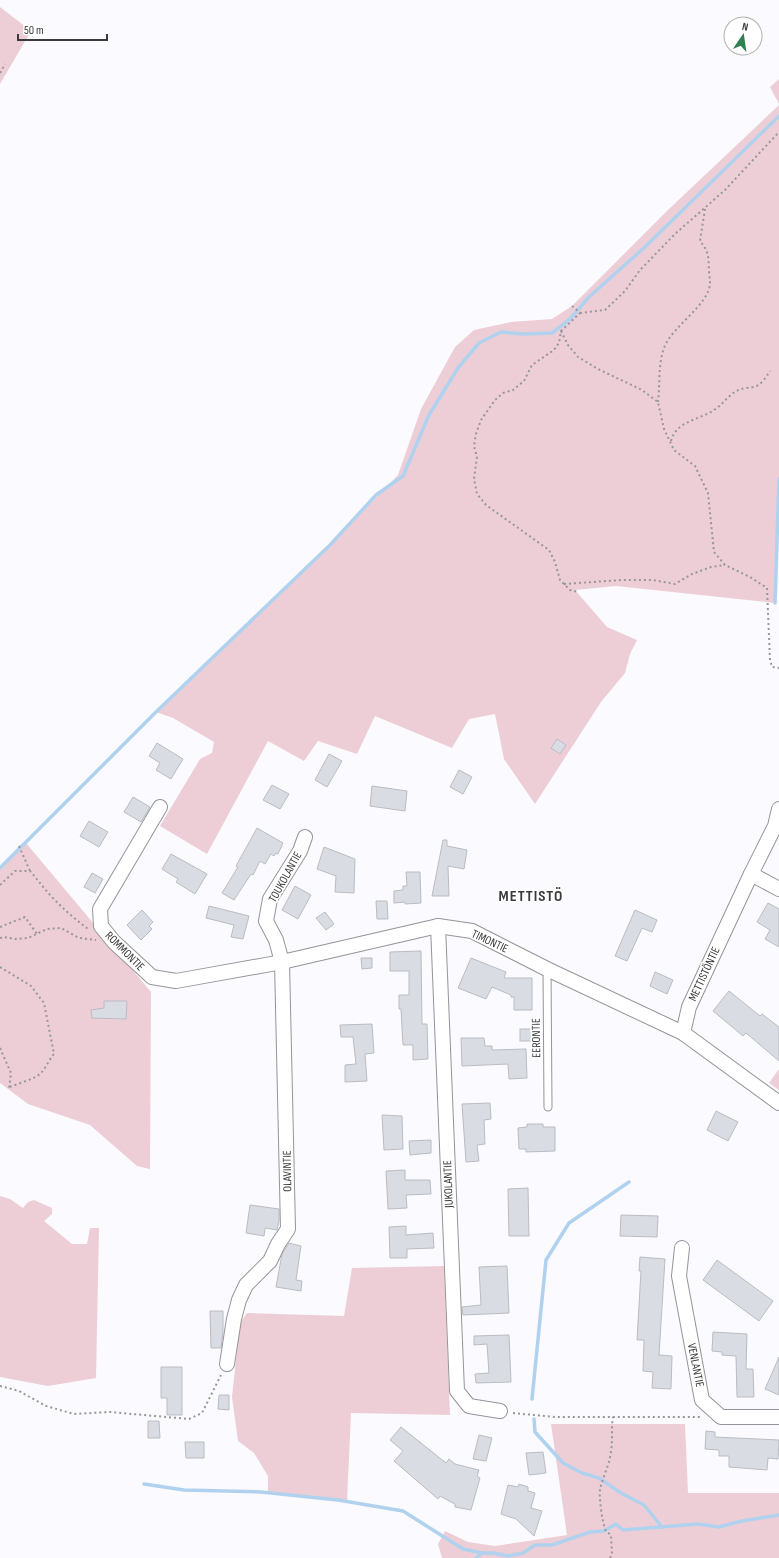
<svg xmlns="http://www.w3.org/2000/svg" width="779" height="1558" font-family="'Sofia Sans Condensed',sans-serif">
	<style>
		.green { fill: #eeced6 }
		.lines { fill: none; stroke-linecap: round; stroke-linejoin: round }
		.stream { stroke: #b0d2ee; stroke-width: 3.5 }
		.building { fill: #dadce3; stroke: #babcc3 }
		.lane-casing { stroke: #96939a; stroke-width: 9 }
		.street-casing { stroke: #96939a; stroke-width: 16 }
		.path { stroke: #97969a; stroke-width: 2; stroke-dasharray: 2 3; stroke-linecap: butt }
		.lane { stroke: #fff; stroke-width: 7 }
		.street { stroke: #fff; stroke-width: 14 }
		.labels { text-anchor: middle; stroke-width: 3.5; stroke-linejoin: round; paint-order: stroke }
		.street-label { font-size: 12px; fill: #3a393c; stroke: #fff }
		.district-label { font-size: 16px; font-weight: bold; letter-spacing: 1px; fill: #3a393c; stroke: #fff }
	</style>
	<rect width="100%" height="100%" fill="#fbfafe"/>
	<g class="green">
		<path d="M0,7L31,31L0,84Z"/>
		<path d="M779,79V104L770,87Z"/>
		<path d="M779,105V479L775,603L616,586L575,590L607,627L637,640L630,654L625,673L601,702L535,804L504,759L495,714L469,719L452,748L375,716L357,754L318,741L304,761L268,741L207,854L160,826L200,759L212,753L214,742L173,718L156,712L330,545L398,475L421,409L455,347L474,330L511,322L552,319L572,306L669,209Z"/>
		<path d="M26,843L151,992L150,1169L137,1166L90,1125L28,1104L0,1083V868Z"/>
		<path d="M779,1069V1090L769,1083Z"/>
		<path d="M0,1196L10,1199L23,1208L28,1202L34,1200L52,1208V1214L44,1221L72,1244H87L90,1228H99L96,1378L48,1386L0,1377Z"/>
		<path d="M444,1266L450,1415L351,1413L347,1501L268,1493V1476L254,1453L238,1441L232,1397L240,1323L247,1313L344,1316L352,1268Z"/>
		<path d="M551,1424H685L688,1493H779V1558H442L438,1544L445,1531L468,1542L495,1546L567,1535Z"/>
	</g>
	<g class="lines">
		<g class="stream">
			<path d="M775,603L779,479"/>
			<path d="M0,868L156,712L330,545L376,495L403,476L429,415L458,368L479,343L501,332L523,334L552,333L570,319L589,297L645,247L779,116"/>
			<path d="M532,1399L546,1260L569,1223L629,1182"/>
			<path d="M534,1419L535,1432L563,1463L582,1473L599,1478L621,1493L644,1505L662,1527"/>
			<path d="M144,1484L184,1490L261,1492L338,1500L403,1511L463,1549L482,1553"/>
			<path d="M476,1558L482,1553H493L508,1556L523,1553L535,1545H552L590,1532L604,1531L616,1524L623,1530L698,1524L719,1527L742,1521L779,1515"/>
		</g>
	</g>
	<g class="building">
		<path d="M557,739L566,745L560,754L551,748Z"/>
		<path d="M157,743L183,759L171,779L156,770L160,763L149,756Z"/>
		<path d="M329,754L342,761L327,787L315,780Z"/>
		<path d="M459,770L472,777L463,794L450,787Z"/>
		<path d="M272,785L289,794L280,809L263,800Z"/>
		<path d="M372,786L407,791L405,811L370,806Z"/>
		<path d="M133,797L150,807L141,822L124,812Z"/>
		<path d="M89,821L108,832L99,847L80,836Z"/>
		<path d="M257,828L283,843L278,854L276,853L274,856L271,854L265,864L260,861L253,875L251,874L234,900L222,893L238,867L236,866Z"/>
		<path d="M443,840H447V846L467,850L464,869L448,866L449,896H432Z"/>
		<path d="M324,847L355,859L354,893L335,892L336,876L317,869Z"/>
		<path d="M171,854L207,874L195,894L176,882L178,879L162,869Z"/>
		<path d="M406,872H420L421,903L405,904V902L394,903V891L403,890V886H407Z"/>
		<path d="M92,873L103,879L95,893L84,887Z"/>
		<path d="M295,886L311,895L298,919L282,910Z"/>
		<path d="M376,901H387L388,919H377Z"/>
		<path d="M768,903L779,909V947L765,939L770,930L757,922Z"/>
		<path d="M209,906L249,916L243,939L231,937L234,925L206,918Z"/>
		<path d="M142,910L153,922L149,926L152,929L141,940L127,925Z"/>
		<path d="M635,910L657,920L652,932L642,928L627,961L615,956Z"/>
		<path d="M325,912L334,924L326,930L316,918Z"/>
		<path d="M421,951L422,1024H427L428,1059L413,1060V1045H403L401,1009H399V995H409V971H390V952Z"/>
		<path d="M361,958H372V968L362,969Z"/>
		<path d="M471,958L506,972L504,978H532V1010H514V997H511V995L492,987L486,999L458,988Z"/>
		<path d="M655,972L673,980L667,994L650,986Z"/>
		<path d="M729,991L760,1016L762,1014L779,1027V1061L746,1033L743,1036L713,1011Z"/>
		<path d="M104,1001H127L126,1019L92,1018L91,1010L104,1008Z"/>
		<path d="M372,1024L374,1053L365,1054L367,1081L345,1082V1065L356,1064L353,1037H341L340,1025Z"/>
		<rect x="520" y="1029" width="11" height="12"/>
		<path d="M461,1038H484L485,1046H492V1050L526,1049L527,1078L509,1079L508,1064L462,1066Z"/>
		<path d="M490,1103L491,1119L484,1120L485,1144L477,1145L479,1161L466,1162L462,1104Z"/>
		<path d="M716,1111L738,1122L728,1141L707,1130Z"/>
		<path d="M382,1115L402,1116L403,1149L384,1150Z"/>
		<path d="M527,1124H543V1127H555V1151L526,1152V1149H519L518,1128L527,1127Z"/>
		<path d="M431,1140V1153L410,1155L409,1141Z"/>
		<path d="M405,1170V1180H430L431,1194L406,1195L407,1208L388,1209L386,1171Z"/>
		<path d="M528,1188L529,1236H509L508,1189Z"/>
		<path d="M250,1205L279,1209V1221L277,1230L265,1228L264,1236L246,1233Z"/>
		<path d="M621,1215L658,1216L657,1237L620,1236Z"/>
		<path d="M406,1226V1235L433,1233L434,1248L407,1249V1258H390L389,1227Z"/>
		<path d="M289,1243L301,1246L296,1280L302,1281L301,1291L276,1287L282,1254Z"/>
		<path d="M640,1257L665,1259L659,1355L672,1356L671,1389L652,1388L653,1372L643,1371L644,1340H637L641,1271H639Z"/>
		<path d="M717,1260L773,1301L759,1321L703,1280Z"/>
		<path d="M507,1266L509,1313L463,1315L462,1307L481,1305L479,1267Z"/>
		<path d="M210,1311H223V1332L221,1348H211Z"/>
		<path d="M713,1332L747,1334L746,1369H753L754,1397H737L736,1356L722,1355V1352L712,1351Z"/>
		<path d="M509,1335L511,1382L476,1383L475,1374L489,1373L487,1344L474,1345V1336Z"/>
		<path d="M779,1357V1395L765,1389Z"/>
		<path d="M161,1367H182V1415H167V1398H161Z"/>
		<path d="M219,1395H229V1410L218,1409Z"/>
		<path d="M148,1421H159L160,1438H148Z"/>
		<path d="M401,1427L446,1463L449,1459L455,1464L479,1470L477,1476L480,1478L471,1510L455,1507V1504L440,1496L438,1499L394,1461L403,1451L390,1440Z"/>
		<path d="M706,1431L715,1432V1437L779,1440L778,1459L768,1458L767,1470L729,1467V1456H719V1450L705,1449Z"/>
		<path d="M479,1435L492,1438L486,1461L473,1459Z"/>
		<path d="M185,1442H204V1458H186Z"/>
		<path d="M543,1452L546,1473L529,1475L526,1453Z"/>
		<path d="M519,1484L528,1487V1491L535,1493L531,1508L542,1511L534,1536L516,1519L501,1514L508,1485L518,1487Z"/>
	</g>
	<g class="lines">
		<g class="lane-casing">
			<path id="lane" d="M547,969L548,1107"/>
		</g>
		<g class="street-casing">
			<g id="street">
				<path d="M160,807L100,909L101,926L114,942L152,977L176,981L282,962L438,926L472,931L547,969L683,1033"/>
				<path d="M779,809L775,826L751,874L689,1007L683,1033L779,1103"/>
				<path d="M751,874L779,889"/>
				<path d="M438,926L457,1391L469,1406L500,1411"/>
				<path d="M682,1248L679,1276L702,1400L721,1417H779"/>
				<path d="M227,1364L234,1319L239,1300L246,1285L270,1261L278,1244L288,1229L282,962L276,940L266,921L270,899L300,851L305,837"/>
			</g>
		</g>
		<g class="path">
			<path d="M0,73L5,64"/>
			<path d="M572,306L580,313L561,331L559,343L554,350L532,365L524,381L513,390L503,393L495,400L481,420L476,434L474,446L477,457L474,479L477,494L486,505L549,550L555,562L560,580L570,590L578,592"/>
			<path d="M580,313L605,310L625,291L640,270L675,234L725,190L779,132"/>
			<path d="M561,331L568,345L578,357L598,369L642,390L658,402L664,429L674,450L695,466L708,493L714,552L725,565L750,577L767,588L770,660L772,667L779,668"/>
			<path d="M658,402C660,385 658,365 664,348C672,326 708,306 710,284C710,279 709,274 709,269C708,255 709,252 700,241L705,209"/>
			<path d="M671,441C676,421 699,420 714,410C724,404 729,393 741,389C744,388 749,388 753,387C761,386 766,377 770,371"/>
			<path d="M564,584L622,580H653L675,584L692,574L711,567L725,565"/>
			<path d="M19,846L30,871"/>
			<path d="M0,885L15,871H30C37,879 43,887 50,895C62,908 75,919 88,929"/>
			<path d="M0,927L25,917L37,934"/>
			<path d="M0,938L4,937L15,939L28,938L47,929L61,928L79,938L96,940"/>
			<path d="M0,967L31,986L44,1003L54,1054C49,1060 45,1069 41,1073C35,1079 19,1083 10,1087"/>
			<path d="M0,1048L11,1073L9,1089"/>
			<path d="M0,1386L19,1391L46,1406L74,1414L110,1412L189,1419L202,1413L221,1375"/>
			<path d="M513,1413L555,1417H702"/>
			<path d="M610,1558L612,1554L611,1535C609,1533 606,1532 605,1529C602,1520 599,1498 600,1489C603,1477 610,1463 611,1451C613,1440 611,1429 613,1417"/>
		</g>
		<use href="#lane" class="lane"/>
		<use href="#street" class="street"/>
	</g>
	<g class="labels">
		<g class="street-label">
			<text transform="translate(285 877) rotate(-61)" y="4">TOUKOLANTIE</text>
			<text transform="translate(490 941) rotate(25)" y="4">TIMONTIE</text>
			<text transform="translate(125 951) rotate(45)" y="4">ROMMONTIE</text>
			<text transform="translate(704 974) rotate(-65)" y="4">METTISTÖNTIE</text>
			<text transform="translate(536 1038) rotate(-91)" y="4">EERONTIE</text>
			<text transform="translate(287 1171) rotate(-91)" y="4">OLAVINTIE</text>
			<text transform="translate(448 1184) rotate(-92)" y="4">JUKOLANTIE</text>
			<text transform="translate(696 1365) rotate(79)" y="4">VENLANTIE</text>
		</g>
		<g class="district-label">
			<text x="531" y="901">METTISTÖ</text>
		</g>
	</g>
	<g transform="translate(743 36) rotate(13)"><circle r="19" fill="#ffffff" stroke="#b0b0b1"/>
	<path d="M0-3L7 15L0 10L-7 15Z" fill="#308050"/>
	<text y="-6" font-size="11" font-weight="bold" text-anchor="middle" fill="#3a393c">N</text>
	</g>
	<path d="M18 34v6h89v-6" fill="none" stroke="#3a393c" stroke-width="2"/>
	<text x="24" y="34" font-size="12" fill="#3a393c" stroke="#ffffff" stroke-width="3" paint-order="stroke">50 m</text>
</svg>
